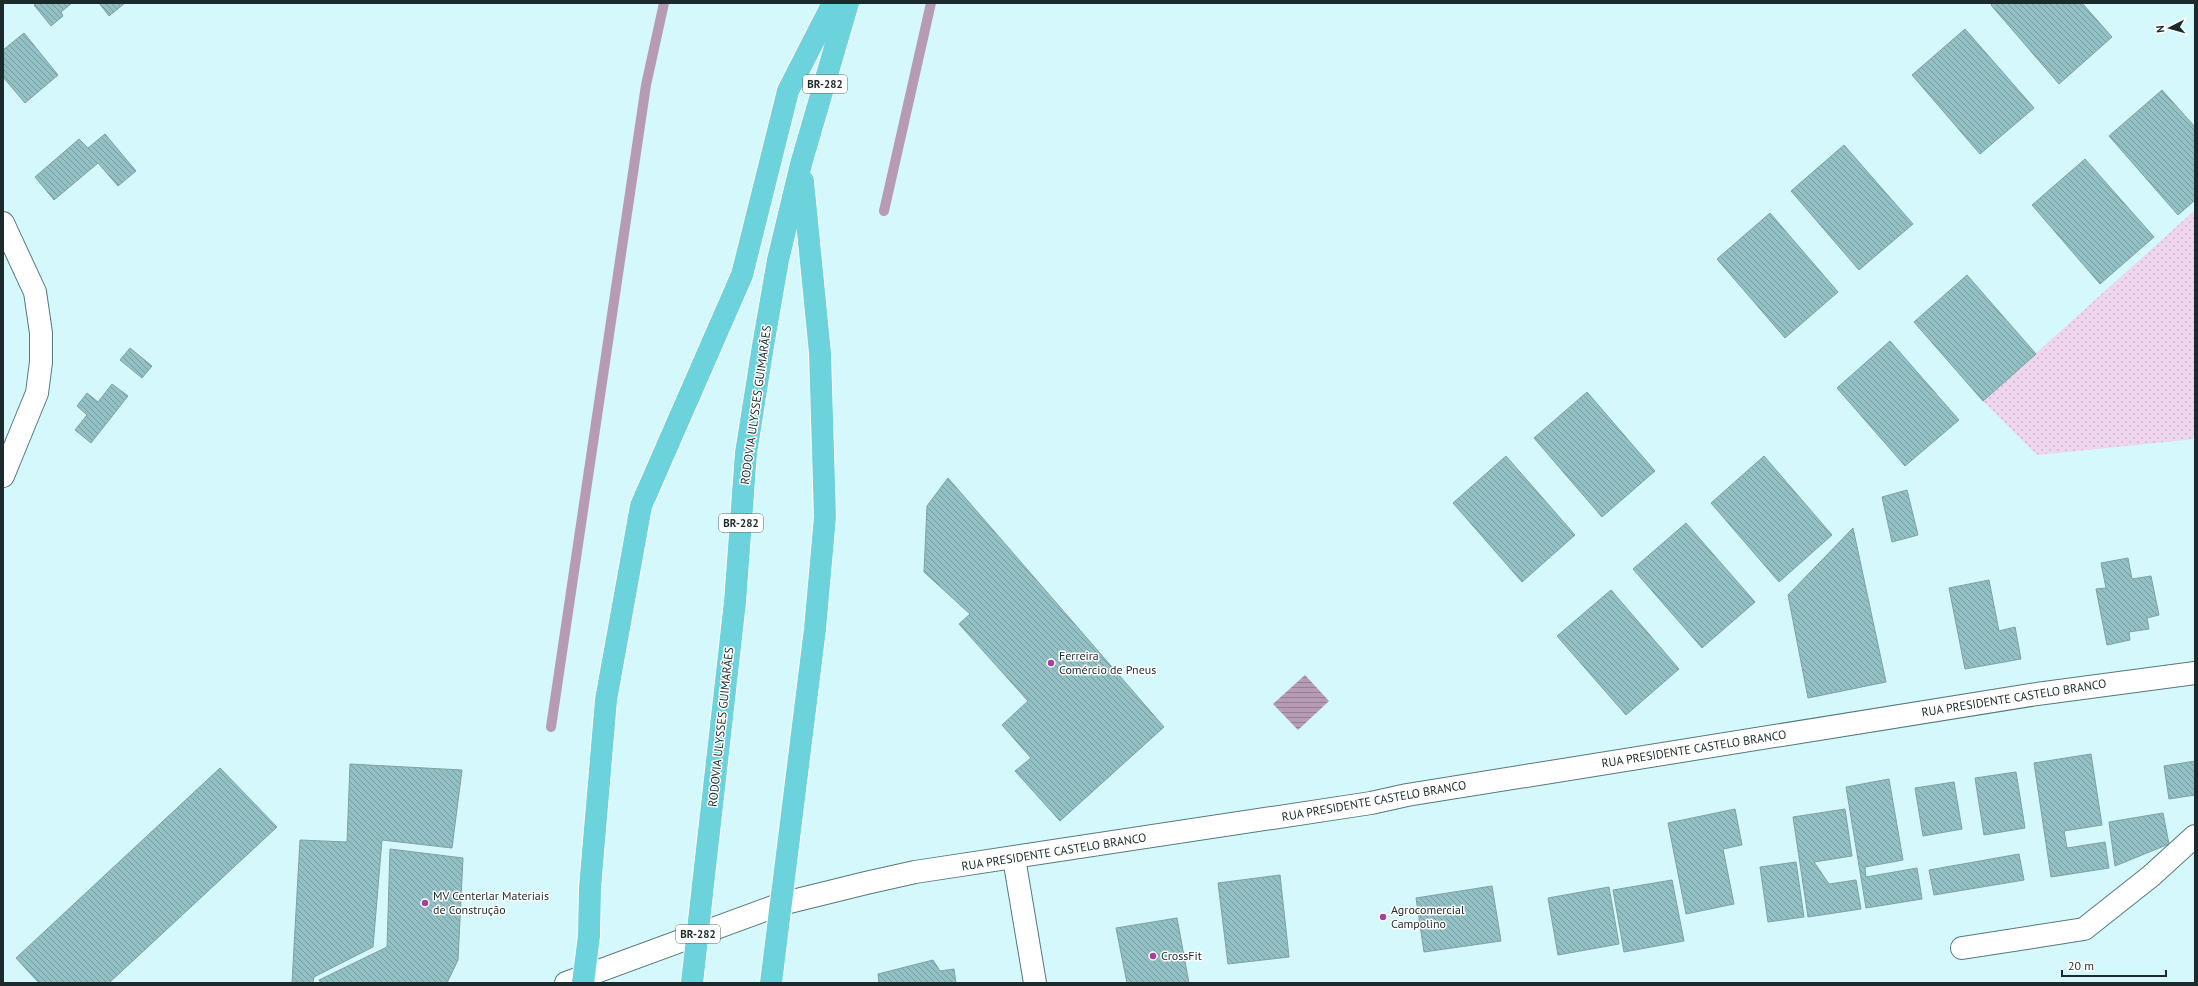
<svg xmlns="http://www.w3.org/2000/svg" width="2198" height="986" font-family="'PT Sans',sans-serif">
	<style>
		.grass { fill: url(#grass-dots) }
		.water { fill: url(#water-rules) }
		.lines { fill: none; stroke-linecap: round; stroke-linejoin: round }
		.stream { stroke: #b79bb5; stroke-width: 10 }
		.building { fill: url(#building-back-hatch); stroke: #7fa1a4 }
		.minor-casing { stroke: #57787b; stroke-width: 24 }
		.highway-casing { stroke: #fff; stroke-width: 24 }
		.minor { stroke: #fff; stroke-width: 22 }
		.highway { stroke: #6cd3dc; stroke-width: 22 }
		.highway-bridge-casing { stroke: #fff; stroke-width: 24; stroke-linecap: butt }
		.highway-bridge { stroke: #6cd3dc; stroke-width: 22 }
		.poi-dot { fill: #a53fa2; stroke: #fff; stroke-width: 1.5 }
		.labels { text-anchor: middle; stroke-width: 3; stroke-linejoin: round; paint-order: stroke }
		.shield { fill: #fff; stroke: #606a6b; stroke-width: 1 }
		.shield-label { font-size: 11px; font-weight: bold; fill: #1c2a2b }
		.street-label { font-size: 12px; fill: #1c2a2b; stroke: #fff }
		.poi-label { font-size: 12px; fill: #1c2a2b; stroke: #fff; text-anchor: start }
	</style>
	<defs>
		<pattern id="grass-dots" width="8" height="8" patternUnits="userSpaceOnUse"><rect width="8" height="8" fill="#efd5ed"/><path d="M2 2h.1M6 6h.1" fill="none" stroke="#ccb7cb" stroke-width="1.8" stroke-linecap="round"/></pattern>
		<pattern id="water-rules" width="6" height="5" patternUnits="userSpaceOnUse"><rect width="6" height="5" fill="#b79bb5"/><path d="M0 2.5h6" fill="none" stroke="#947f93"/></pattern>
		<pattern id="building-back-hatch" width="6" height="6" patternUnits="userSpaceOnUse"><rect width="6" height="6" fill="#92c0c4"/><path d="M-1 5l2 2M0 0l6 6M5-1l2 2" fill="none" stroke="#769c9f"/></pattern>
	</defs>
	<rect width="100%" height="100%" fill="#d4f8fb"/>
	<path class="grass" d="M2195,210V439L2037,455L1983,401Z"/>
	<path class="water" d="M1305,675L1329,701L1298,730L1273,704Z"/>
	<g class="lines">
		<g class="stream">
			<path d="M884,211L931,3"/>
			<path d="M551,727L646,85L664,3"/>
		</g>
	</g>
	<g class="building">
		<path d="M37,3H72L61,12L63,16L51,26L34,5Z"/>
		<path d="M99,3H125L109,16Z"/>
		<path d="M1993,3H2082L2112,37L2059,84L1991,5Z"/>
		<path d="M1965,29L2034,108L1980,154L1912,75Z"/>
		<path d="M24,33L58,75L25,103L3,77V50Z"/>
		<path d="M2162,90L2195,127V200L2178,215L2109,136Z"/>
		<path d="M105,134L136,171L118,186L98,163L54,200L35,177L79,139L88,148Z"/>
		<path d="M1844,145L1913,224L1859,270L1791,191Z"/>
		<path d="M2085,159L2154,237L2100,284L2032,205Z"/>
		<path d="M1770,213L1838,292L1785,338L1717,259Z"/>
		<path d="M1967,275L2036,354L1983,401L1914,322Z"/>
		<path d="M1890,341L1959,420L1905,466L1837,388Z"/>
		<path d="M130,348L152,366L142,378L120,360Z"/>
		<path d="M112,384L128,396L91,443L75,430L87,415L77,406L87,393L98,402Z"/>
		<path d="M1587,392L1655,471L1602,517L1534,438Z"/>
		<path d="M1506,456L1575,535L1522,582L1453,503Z"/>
		<path d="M1764,456L1832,535L1779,582L1711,503Z"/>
		<path d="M948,478L1164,727L1060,821L1015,771L1031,758L1002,725L1028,701L959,624L970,614L924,572L927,506Z"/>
		<path d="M1907,490L1918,535L1892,542L1882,497Z"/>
		<path d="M1686,523L1755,602L1702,648L1633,569Z"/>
		<path d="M1853,528L1886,682L1808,698L1788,595Z"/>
		<path d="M2128,558L2132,579L2151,576L2159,615L2147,618L2149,629L2129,632L2130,640L2107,645L2096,589L2106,588L2101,563Z"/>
		<path d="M1989,580L1999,631L2015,627L2021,659L1965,669L1949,588Z"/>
		<path d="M1611,590L1679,669L1626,715L1557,636Z"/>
		<path d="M2091,754L2102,825L2064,831L2067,848L2105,842L2109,868L2051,877L2034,763Z"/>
		<path d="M2195,761V795L2169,799L2164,766Z"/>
		<path d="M350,764L462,770L452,848L382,840L373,947L314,977L313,983H292L300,840L347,842Z"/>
		<path d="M220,768L277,827L109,983H39L16,958Z"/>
		<path d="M2016,772L2025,828L1984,835L1975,778Z"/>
		<path d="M1889,779L1903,860L1865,867L1866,877L1917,868L1922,899L1866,908L1846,787Z"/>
		<path d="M1954,782L1962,829L1923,836L1915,788Z"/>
		<path d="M1735,809L1742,845L1723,849L1734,904L1686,914L1668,823Z"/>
		<path d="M1845,809L1852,856L1814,862L1829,884L1856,880L1861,909L1808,917L1793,817Z"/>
		<path d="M2163,813L2169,844L2115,866L2109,822Z"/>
		<path d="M390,849L463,858L458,960L447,983H321L319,980L387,947Z"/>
		<path d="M2019,854L2024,880L1934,895L1929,870Z"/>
		<path d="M1796,862L1804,917L1768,922L1760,867Z"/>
		<path d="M1280,875L1289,957L1228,964L1218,883Z"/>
		<path d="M1672,880L1684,941L1624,952L1613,890Z"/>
		<path d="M1492,886L1501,941L1424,952L1416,898Z"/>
		<path d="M1609,887L1619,944L1558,955L1548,898Z"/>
		<path d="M1177,918L1189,983H1127L1116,928Z"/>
		<path d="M933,960L940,971L954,969L956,983H879L878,974Z"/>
	</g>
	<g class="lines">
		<g class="minor-casing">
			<g id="minor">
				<path d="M3,223L35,292L41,333V362L37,393L3,476"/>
				<path d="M1014,858L1035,983"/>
				<path d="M1962,948L2084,929L2151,876L2195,836"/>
				<path d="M566,983L781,904L866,883L915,872L1371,803L1407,795L2037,694L2195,673"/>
			</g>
		</g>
		<g class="highway-casing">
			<g id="highway">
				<path d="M703,885L735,602L746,453L763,346L778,260L801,164L848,3"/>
				<path d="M583,983L589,936L590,888L606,700L641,506L742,275L788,91L833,3"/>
				<path d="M771,983L815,629L825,517L820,353L803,181"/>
			</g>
		</g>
		<use href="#minor" class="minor"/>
		<use href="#highway" class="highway"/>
		<g class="highway-bridge-casing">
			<path id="highway-bridge" d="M692,983L703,885"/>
		</g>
		<use href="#highway-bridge" class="highway-bridge"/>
	</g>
	<g class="poi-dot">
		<circle cx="1051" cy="663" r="4"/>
		<circle cx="425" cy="903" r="4"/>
		<circle cx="1383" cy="917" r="4"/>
		<circle cx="1153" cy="956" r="4"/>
	</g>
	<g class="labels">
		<g class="shield">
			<rect x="803" y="75" width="44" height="18" rx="3"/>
			<rect x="719" y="514" width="44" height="18" rx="3"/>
			<rect x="676" y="925" width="44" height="18" rx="3"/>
		</g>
		<g class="shield-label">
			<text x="825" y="88">BR-282</text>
			<text x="741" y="527">BR-282</text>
			<text x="698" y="938">BR-282</text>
		</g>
		<g class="street-label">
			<text transform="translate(756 405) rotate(-82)" y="4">RODOVIA ULYSSES GUIMARÃES</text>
			<text transform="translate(2014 698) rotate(-9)" y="4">RUA PRESIDENTE CASTELO BRANCO</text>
			<text transform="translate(721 727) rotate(-84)" y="4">RODOVIA ULYSSES GUIMARÃES</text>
			<text transform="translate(1694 749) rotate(-9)" y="4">RUA PRESIDENTE CASTELO BRANCO</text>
			<text transform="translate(1374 801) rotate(-10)" y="4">RUA PRESIDENTE CASTELO BRANCO</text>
			<text transform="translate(1054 852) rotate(-9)" y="4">RUA PRESIDENTE CASTELO BRANCO</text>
		</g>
		<g class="poi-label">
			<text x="1059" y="660">Ferreira<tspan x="1059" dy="14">Comércio de Pneus</tspan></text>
			<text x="433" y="900">MV Centerlar Materiais<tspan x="433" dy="14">de Construção</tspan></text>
			<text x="1391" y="914">Agrocomercial<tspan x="1391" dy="14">Campolino</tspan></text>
			<text x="1161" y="960">CrossFit</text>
		</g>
	</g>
	<rect width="2198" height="986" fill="none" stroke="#1c2a2b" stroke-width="8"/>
	<g transform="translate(2170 28) rotate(264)" stroke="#ffffff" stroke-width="3" paint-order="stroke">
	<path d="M0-3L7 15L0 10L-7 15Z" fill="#1c2a2b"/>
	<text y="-6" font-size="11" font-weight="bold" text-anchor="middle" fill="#1c2a2b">N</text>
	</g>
	<path d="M2062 970v6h104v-6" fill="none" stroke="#1c2a2b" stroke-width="2"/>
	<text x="2068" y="970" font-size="12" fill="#1c2a2b" stroke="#ffffff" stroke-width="3" paint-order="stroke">20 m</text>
</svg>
